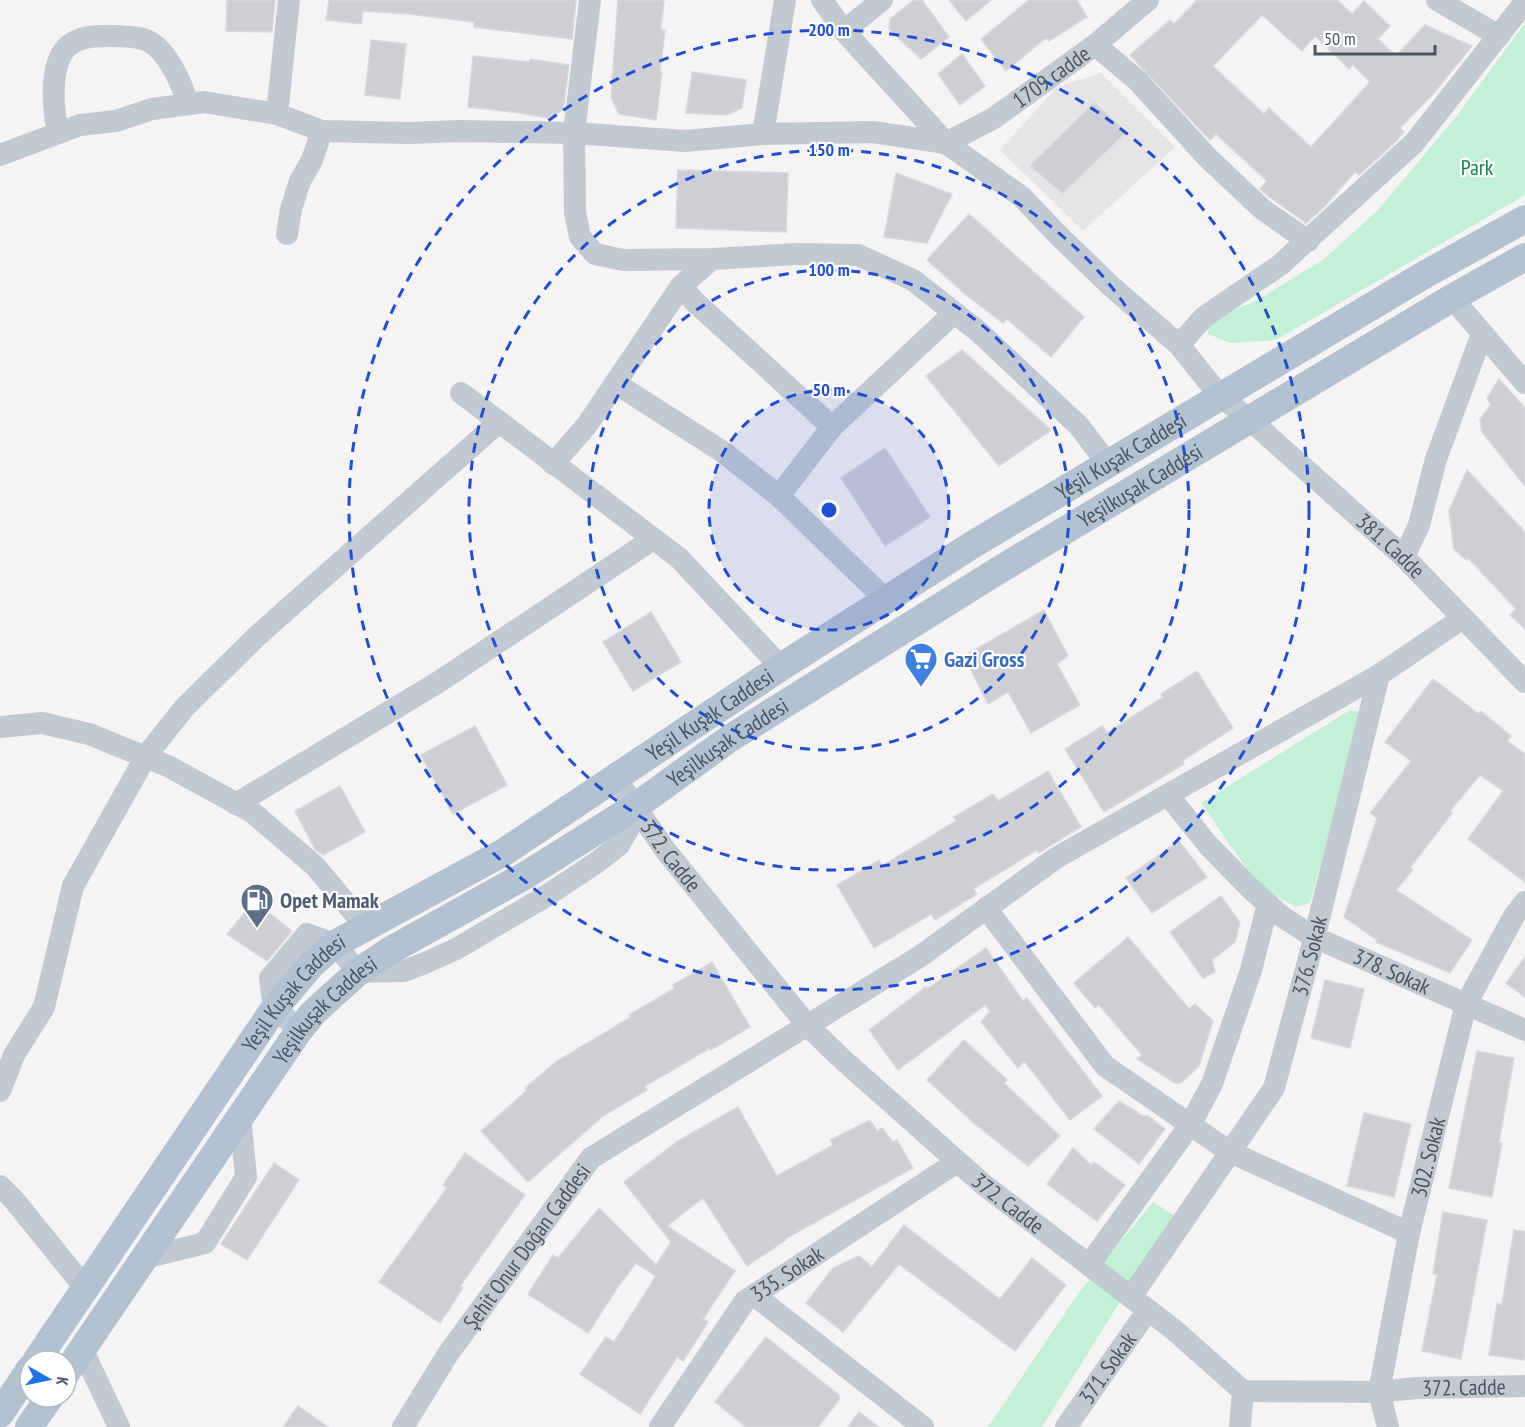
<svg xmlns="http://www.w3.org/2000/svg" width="1525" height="1427" font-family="'PT Sans Narrow',sans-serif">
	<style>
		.education { fill: #e6e4e5 }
		.green { fill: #c3f1d5 }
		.building { fill: #cdcfd5; stroke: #d7d9de; stroke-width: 1.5; fill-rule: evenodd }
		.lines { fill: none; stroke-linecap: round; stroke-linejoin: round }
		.minor { stroke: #c1cad2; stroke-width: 22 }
		.major { stroke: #b3c2d1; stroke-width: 28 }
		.ring { fill: none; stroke: #1d4ed8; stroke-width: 3; stroke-dasharray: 10 8 }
		.labels { text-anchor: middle; stroke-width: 4.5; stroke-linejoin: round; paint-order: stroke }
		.street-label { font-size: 22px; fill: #4a5661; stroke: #fff }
		.park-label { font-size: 22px; fill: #17864f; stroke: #fff }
		.shop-label { font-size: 22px; font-weight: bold; fill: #366cbe; stroke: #fff; text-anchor: start }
		.service-label { font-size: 22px; font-weight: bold; fill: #4e5e75; stroke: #fff; text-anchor: start }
		.centre { fill: #1d4ed8; stroke: #fff; stroke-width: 3 }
		.ring-label { font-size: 18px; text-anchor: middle; font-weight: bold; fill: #1d4ed8; stroke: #fff; stroke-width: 4.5; stroke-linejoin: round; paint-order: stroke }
	</style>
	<rect width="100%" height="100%" fill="#f5f3f3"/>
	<path class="education" d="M1101,73L1175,147L1083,231L1000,150L1057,87Z"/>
	<g class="green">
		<path d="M1525,23V195L1276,340L1230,343L1208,334L1206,322L1256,301L1324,259L1378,210L1456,117Z"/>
		<path d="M1350,710L1361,712L1358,730L1310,903L1296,907L1266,890L1249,872L1201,803Z"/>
		<path d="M1153,1202L1174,1215L1042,1427H988L1080,1291Z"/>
	</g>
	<g class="building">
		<path d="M227,0H275L272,32L226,31Z"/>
		<path d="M329,0H576L572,39L474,27V22L408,14L363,11L361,24L326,20Z"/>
		<path d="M618,0H664L661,30H665L660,72H662L656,120L619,114L611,97Z"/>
		<path d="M914,0H922L949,37L921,59L889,29L890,19Z"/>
		<path d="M949,0H991L966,21Z"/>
		<path d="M1029,0H1077L1087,17L1049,41L1046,38L1006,71L981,39Z"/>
		<path d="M1197,0H1337L1352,14L1364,1L1390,26L1378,39L1396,56L1425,25L1472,46L1434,93L1400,128L1404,132L1392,145L1359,175L1355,172L1324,207L1306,223L1271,198L1260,189L1267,181L1216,134L1210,140L1130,55L1170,20L1174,24ZM1262,15L1302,51L1315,36L1349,69L1353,65L1370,82L1311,147L1269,108L1264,114L1213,66Z"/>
		<path d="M371,40L406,44L400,99L365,95Z"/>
		<path d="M962,54L985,86L960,105L938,74Z"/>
		<path d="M473,56L529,62L530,59L569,65L563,110L547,118L520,113L468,107Z"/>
		<path d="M692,72L746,80L742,108L727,115L686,113Z"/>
		<path d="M1094,103L1126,132L1063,193L1030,166Z"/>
		<path d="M678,170L788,173L786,232L676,228Z"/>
		<path d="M896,173L952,194L927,243L884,237Z"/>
		<path d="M969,214L1084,317L1051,357L1007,319L1003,323L965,294L927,260Z"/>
		<path d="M962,350L1051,430L999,466L926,376Z"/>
		<path d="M1499,379L1525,408V486L1482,432L1480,419L1491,405L1487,398Z"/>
		<path d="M885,448L930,517L885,546L841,478Z"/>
		<path d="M1467,470L1525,532V629L1510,615L1516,609L1468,558L1466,560L1454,549L1449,511Z"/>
		<path d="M1044,610L1068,656L1057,664L1080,705L1031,733L1008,692L988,704L964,656Z"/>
		<path d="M651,612L681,662L633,691L603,642Z"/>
		<path d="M1197,671L1233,728L1182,761L1184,764L1104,812L1065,749L1102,726L1107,733L1163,697L1161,694Z"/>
		<path d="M1433,679L1479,714L1481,711L1511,736L1507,741L1525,754V882L1468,839L1503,791L1480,775L1450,811L1452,813L1410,868L1413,870L1396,890L1472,940L1450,973L1376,942L1377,940L1344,917L1377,818L1370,813L1411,761L1385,742Z"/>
		<path d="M475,726L507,785L453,814L421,755Z"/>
		<path d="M1048,771L1081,827L1038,853L1037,850L973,889L977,894L935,920L931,914L874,948L837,885L879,860L882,866L956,821L954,817L993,794L998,801Z"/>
		<path d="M340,786L365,832L323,855L315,849L295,811Z"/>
		<path d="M1179,841L1207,877L1152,913L1126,878Z"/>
		<path d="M1221,896L1240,923L1235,942L1212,960L1215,972L1203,978L1170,932Z"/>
		<path d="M254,901L292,931L267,961L227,934Z"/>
		<path d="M1128,937L1189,1009L1195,1004L1213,1021L1199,1066L1181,1083H1175L1137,1059L1142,1055L1099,1005L1095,1008L1074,983Z"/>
		<path d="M986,948L1023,1001L1027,998L1102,1096L1070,1120L1024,1061L1018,1068L981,1022L990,1011L985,1005L898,1070L869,1030L926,987L927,989Z"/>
		<path d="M1525,957V997L1506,983Z"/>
		<path d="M712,962L750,1027L711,1050L710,1048L645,1086L647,1090L603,1116L528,1182L481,1131L527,1090L525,1088L557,1061L631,1017L629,1015L675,988L673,985Z"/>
		<path d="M1325,980L1364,989L1350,1048L1311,1038Z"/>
		<path d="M964,1040L1007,1080L1004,1083L1060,1136L1028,1166L976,1125L927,1080Z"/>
		<path d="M1477,1051L1514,1058L1499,1142L1502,1143L1492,1197L1449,1188Z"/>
		<path d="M1119,1101L1143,1116H1148L1165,1129L1139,1164L1094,1129Z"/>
		<path d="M738,1107L777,1176L833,1145L830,1140L870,1120L877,1131L882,1128L893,1142L897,1140L913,1168L785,1239L786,1240L747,1266L703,1198L667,1226L735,1271L703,1319L708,1322L683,1361L677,1357L640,1414L580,1374L606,1337L614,1342L656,1276L636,1263L618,1287L588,1333L528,1294L553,1255L558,1258L599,1208L656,1265L671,1242L624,1182L678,1141Z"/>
		<path d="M1364,1113L1411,1124L1394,1197L1347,1186Z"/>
		<path d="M1073,1148L1091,1165L1094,1162L1125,1185L1097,1221L1047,1184Z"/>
		<path d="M465,1153L525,1195L460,1286L463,1288L440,1323L379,1282L447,1188L443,1185Z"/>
		<path d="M274,1163L299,1180L247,1260L221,1244Z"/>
		<path d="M1443,1212L1487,1220L1461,1359L1422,1351L1437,1275L1433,1274Z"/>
		<path d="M904,1225L1000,1299L1032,1258L1066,1285L1015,1351L899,1264L843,1332L806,1303L833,1268L859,1256L872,1267Z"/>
		<path d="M1514,1230L1525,1232V1360L1489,1355L1497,1304L1502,1305Z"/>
		<path d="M766,1337L839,1395V1400L818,1427H746L715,1402Z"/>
		<path d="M298,1406L328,1427H283Z"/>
		<path d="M859,1412L879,1427H848Z"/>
	</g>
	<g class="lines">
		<g class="minor">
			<path id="s1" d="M289,0L277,114L322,131L408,133L460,131L574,133L685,141L763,134L873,132L946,143L1022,197L1058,235L1112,287L1179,345L1220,396L1250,420L1404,557L1525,682"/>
			<path d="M590,0L574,133L575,212L580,237L595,254L623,260L712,259L797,254L858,255L913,280L979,332L1079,426L1108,464"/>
			<path id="s2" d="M822,0L844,31L946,143L994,118L1095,45L1148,0"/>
			<path d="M1437,0L1499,36"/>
			<path d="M844,31L882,0"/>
			<path d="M1095,45L1137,80L1207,157L1262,209L1308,241"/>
			<path d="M58,132C53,109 47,56 74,42C85,36 97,36 109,36C121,36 135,36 146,40C166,48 183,84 187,104"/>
			<path d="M763,134L785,0"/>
			<path d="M0,155L80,125L116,121L152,109L204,102L277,114"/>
			<path d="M287,234L291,209L300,181L312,160L322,131"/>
			<path d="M681,286L695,302L832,427"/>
			<path d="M1452,298L1525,383"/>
			<path d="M1179,345L1204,317L1280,265L1414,143L1525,2"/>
			<path d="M615,383L723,452L779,496L885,599"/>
			<path d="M461,393L679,558L781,667"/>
			<path d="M553,464L587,425L681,286L712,259"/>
			<path d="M779,496L832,427L954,313"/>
			<path d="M1404,557L1419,525L1436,459L1482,334"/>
			<path d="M0,727L42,723L89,734L168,766L252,812L315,866L365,926"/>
			<path id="s3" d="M614,776L666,851L808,1026L841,1058L984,1185L1173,1329L1243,1391L1379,1392L1416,1388L1525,1386"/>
			<path id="s4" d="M1168,795L1208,845L1249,887L1281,916L1314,937L1525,1030"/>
			<path d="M236,804L437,683L653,539"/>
			<path d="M986,908L1105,1066L1230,1152L1409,1233"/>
			<path d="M300,1029L274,1009L270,978L307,934L335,944L358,972L404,971L425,963L456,949L543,898L596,863L619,845L630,826L636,806"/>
			<path d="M0,1091L14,1055L44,1007L73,886L146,756L184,708L256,637L499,422"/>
			<path d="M0,1186L14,1200L86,1289"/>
			<path d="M144,1258L205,1243L246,1177L240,1116"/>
			<path d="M1089,1265L1190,1125L1212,1084L1251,970L1268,904"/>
			<path d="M754,1295L923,1427"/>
			<path id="s5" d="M1131,1297L1274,1088L1313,943L1379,675L1463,618"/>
			<path d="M82,1349L119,1427"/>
			<path id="s6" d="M403,1427L448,1354L591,1158L919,957L1056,858L1379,675"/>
			<path id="s7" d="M660,1427L745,1301L957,1162"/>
			<path id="s8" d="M1066,1427L1148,1310"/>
			<path d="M1240,1427L1243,1391"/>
			<path id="s9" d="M1388,1427L1379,1392L1409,1233L1466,1004L1514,916L1525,902"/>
		</g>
		<g class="major">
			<path id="s10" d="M36,1361L274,1009L311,965L335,944L504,852L781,667L972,545L1424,275L1525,219"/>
			<path id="s11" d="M66,1373L300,1029L314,1012L358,972L391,950L526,875L636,806L729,739L999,570L1452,298L1525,257"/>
			<path d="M0,1414L30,1369"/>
			<path d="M29,1427L50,1397"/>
		</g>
	</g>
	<circle cx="829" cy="510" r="120" fill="#1d4ed8" fill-opacity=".12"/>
	<g class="ring">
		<circle cx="829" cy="510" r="120"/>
		<circle cx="829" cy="510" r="240"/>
		<circle cx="829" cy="510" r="360"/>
		<circle cx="829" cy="510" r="480"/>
	</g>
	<defs>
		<g id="supermarket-pin" transform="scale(1.725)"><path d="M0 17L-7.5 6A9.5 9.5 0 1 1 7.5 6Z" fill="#3f7fe0" stroke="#fff"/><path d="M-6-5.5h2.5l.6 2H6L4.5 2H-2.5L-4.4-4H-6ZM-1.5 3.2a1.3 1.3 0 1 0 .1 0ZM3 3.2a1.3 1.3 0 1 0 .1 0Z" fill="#fff"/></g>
		<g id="fuel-pin" transform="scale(1.725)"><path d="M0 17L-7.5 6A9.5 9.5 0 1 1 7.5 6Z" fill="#5c6f8a" stroke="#fff"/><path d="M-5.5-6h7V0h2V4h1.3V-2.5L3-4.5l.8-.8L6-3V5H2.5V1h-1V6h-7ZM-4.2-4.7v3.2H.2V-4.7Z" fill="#fff"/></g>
	</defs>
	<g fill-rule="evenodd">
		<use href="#supermarket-pin" x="921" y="659"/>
		<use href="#fuel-pin" x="257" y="900"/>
	</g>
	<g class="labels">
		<g class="street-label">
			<text dy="8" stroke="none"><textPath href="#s2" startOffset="314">1709 cadde</textPath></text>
			<text dy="8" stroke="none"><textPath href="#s10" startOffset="1440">Yeşil Kuşak Caddesi</textPath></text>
			<text dy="8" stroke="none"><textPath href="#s11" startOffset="1419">Yeşilkuşak Caddesi</textPath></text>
			<text dy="8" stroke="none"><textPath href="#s1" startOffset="1390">381. Cadde</textPath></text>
			<text dy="8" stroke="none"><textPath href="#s10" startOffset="954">Yeşil Kuşak Caddesi</textPath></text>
			<text dy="8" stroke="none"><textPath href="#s11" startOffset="933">Yeşilkuşak Caddesi</textPath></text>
			<text dy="8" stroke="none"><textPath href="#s3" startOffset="98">372. Cadde</textPath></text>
			<text dy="8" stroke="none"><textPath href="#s5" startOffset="390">376. Sokak</textPath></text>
			<text dy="8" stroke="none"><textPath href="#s4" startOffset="290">378. Sokak</textPath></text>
			<text dy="8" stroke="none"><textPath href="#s10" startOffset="450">Yeşil Kuşak Caddesi</textPath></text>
			<text dy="8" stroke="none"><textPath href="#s11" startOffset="447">Yeşilkuşak Caddesi</textPath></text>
			<text dy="8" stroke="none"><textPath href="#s9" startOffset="276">302. Sokak</textPath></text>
			<text dy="8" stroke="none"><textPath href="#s3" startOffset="584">372. Cadde</textPath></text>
			<text dy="8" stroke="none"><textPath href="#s6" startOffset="219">Şehit Onur Doğan Caddesi</textPath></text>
			<text dy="8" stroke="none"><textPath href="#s7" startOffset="202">335. Sokak</textPath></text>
			<text dy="8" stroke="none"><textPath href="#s8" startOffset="72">371. Sokak</textPath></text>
			<text dy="8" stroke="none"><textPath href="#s3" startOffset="1106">372. Cadde</textPath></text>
		</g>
		<g class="park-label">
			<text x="1477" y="175">Park</text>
		</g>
		<g class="shop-label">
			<text x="944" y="667">Gazi Gross</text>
		</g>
		<g class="service-label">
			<text x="280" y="908">Opet Mamak</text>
		</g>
	</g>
	<circle cx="829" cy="510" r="9" class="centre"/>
	<g class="ring-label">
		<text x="829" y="36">200 m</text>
		<text x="829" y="156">150 m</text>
		<text x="829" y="276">100 m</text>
		<text x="829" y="396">50 m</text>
	</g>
	<g transform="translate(48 1379) rotate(99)"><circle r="28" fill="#ffffff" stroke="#b7bbc0" stroke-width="1.5"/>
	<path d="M0-4.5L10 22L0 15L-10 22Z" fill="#1a73e8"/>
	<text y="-9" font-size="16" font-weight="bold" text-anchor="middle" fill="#4a5661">K</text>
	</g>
	<path d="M1315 45v9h120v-9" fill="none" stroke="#4a5661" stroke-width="3"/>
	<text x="1324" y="45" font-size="18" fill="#4a5661" stroke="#ffffff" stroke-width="4.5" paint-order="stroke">50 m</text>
</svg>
